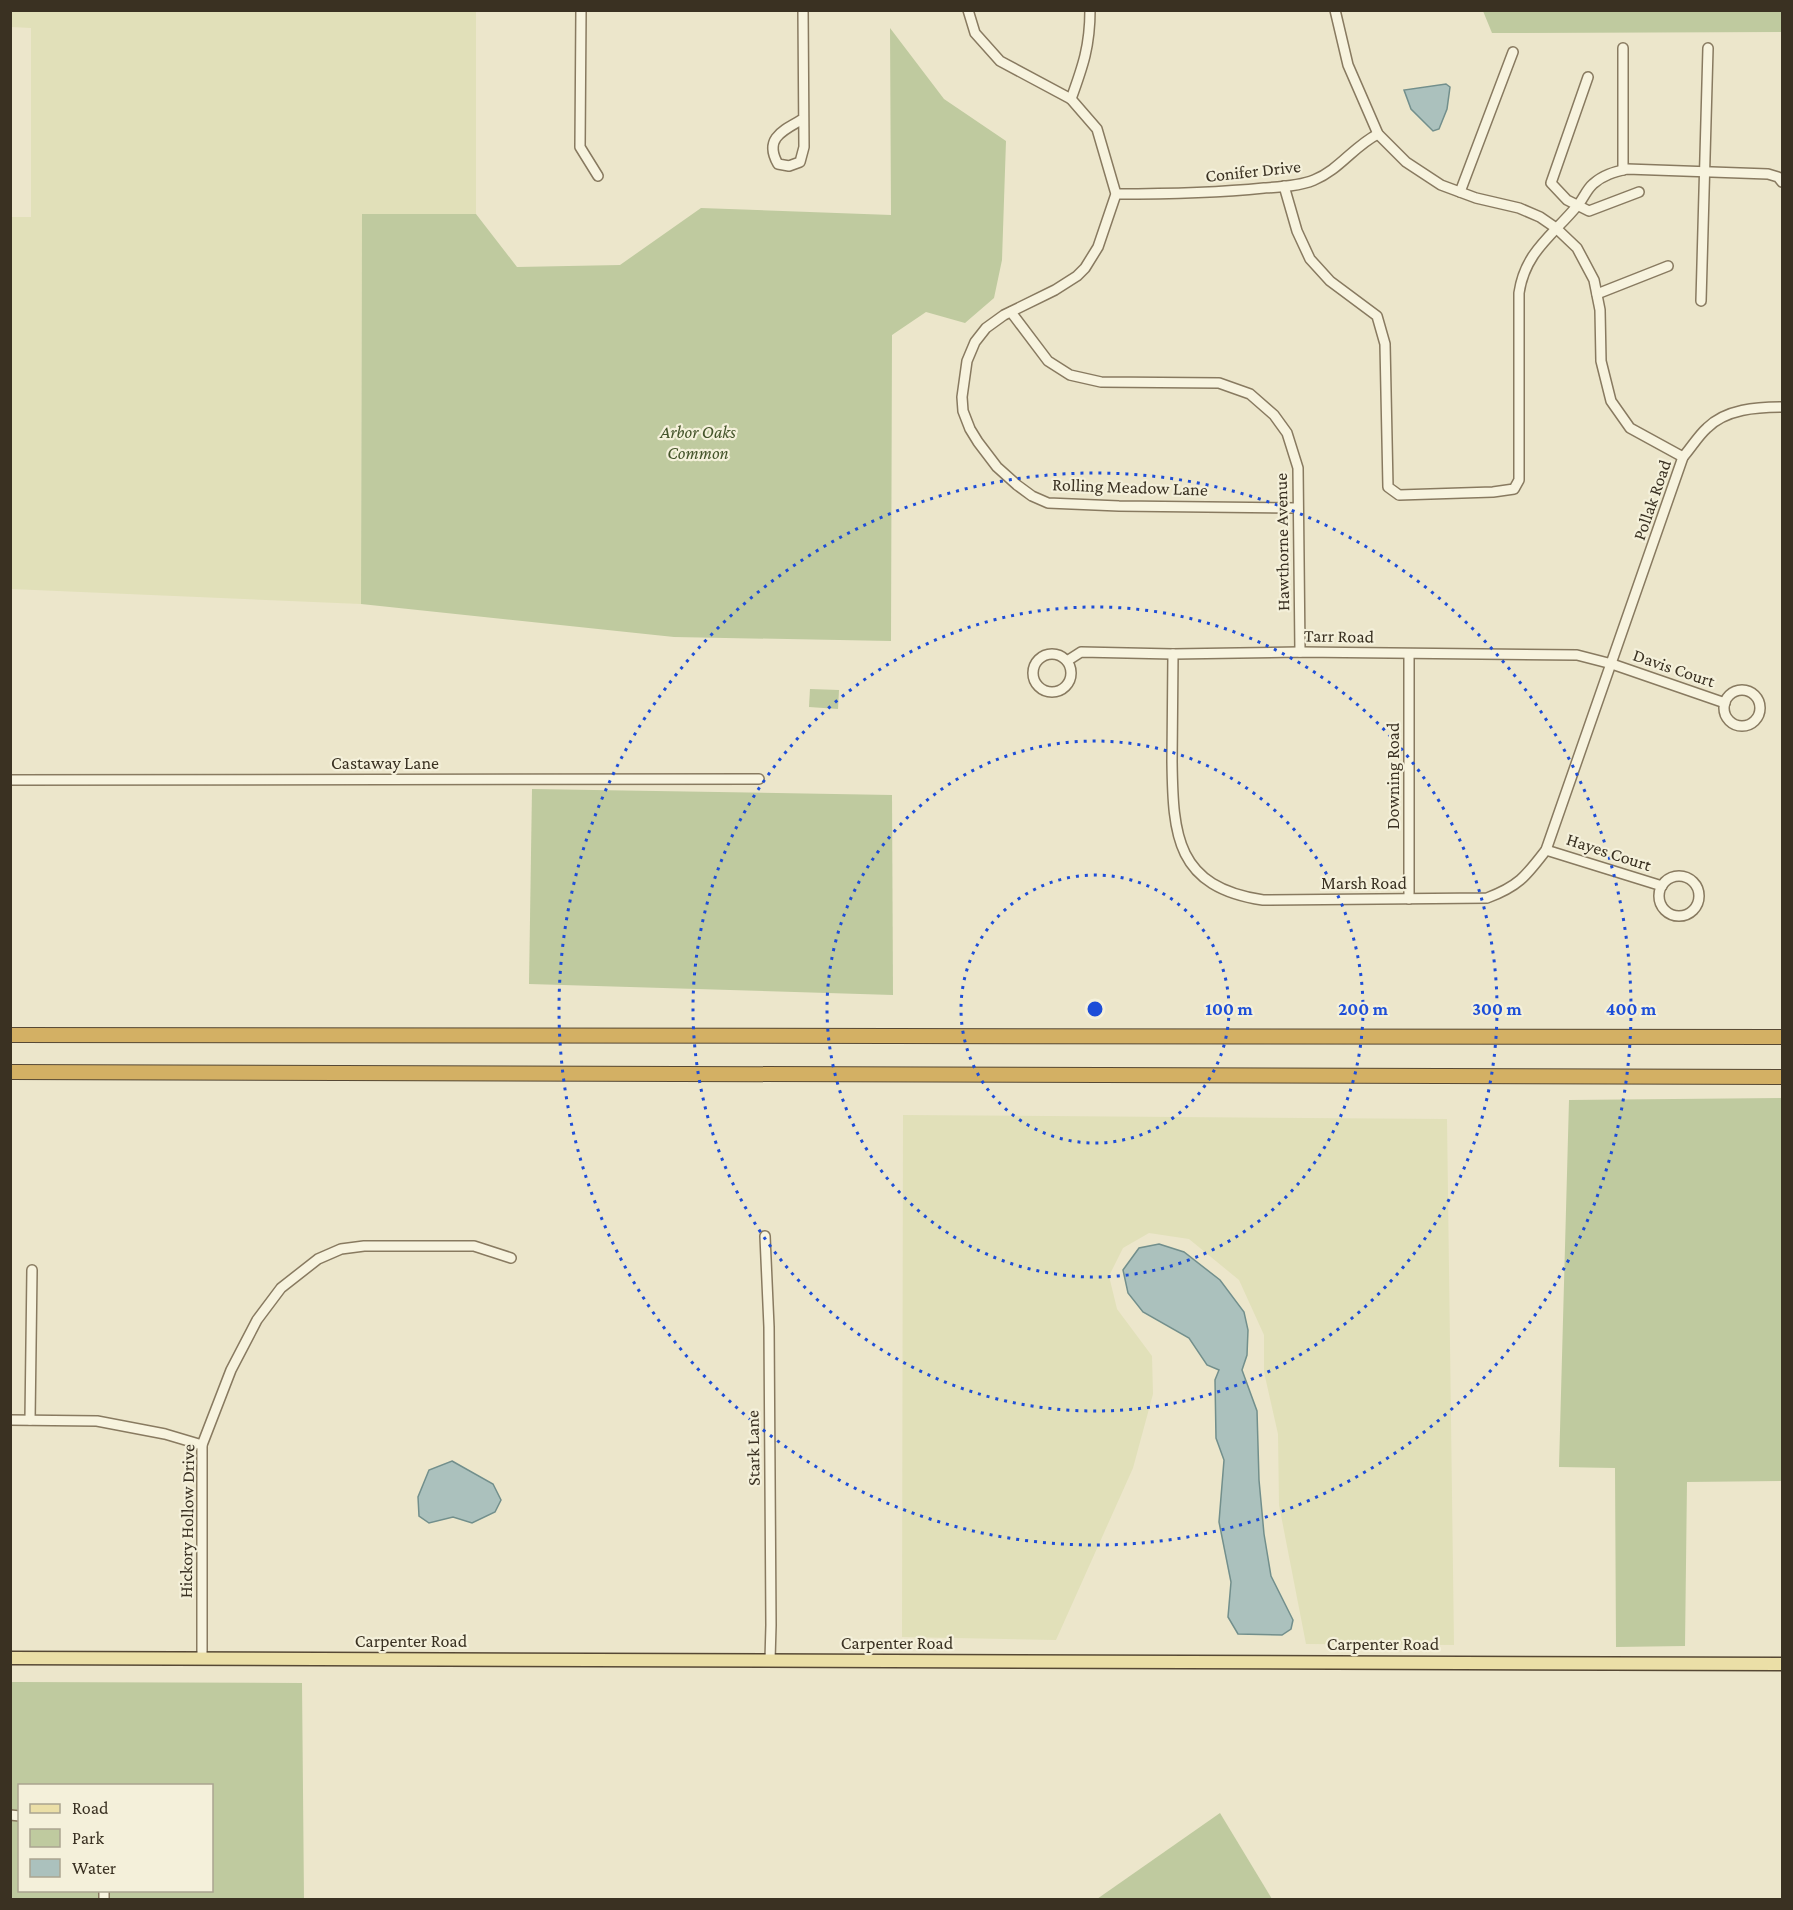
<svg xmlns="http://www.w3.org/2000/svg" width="1793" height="1910" font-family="'Crimson Pro',serif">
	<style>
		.farmland { fill: #e1e0b9 }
		.green { fill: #bfca9f; fill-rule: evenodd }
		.water { fill: #abc1bd; stroke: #728f8c; stroke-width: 1.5 }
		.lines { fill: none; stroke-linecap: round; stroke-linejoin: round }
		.minor-casing { stroke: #887a60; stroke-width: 12 }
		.major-casing { stroke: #564834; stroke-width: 15 }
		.highway-casing { stroke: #564834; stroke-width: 16 }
		.minor { stroke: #f7f3de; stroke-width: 9 }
		.major { stroke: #ebdfa7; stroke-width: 12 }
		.highway { stroke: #d3b064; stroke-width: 14 }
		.ring { fill: none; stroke: #1d4ed8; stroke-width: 3; stroke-dasharray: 3 6 }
		.labels { text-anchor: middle; stroke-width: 4.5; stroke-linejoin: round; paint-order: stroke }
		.street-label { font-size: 18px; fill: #3a3122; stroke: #f4f0da }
		.park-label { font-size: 18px; font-style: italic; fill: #44542a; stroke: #f4f0da }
		.centre { fill: #1d4ed8; stroke: #f4f0da; stroke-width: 3 }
		.ring-label { font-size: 18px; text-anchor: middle; font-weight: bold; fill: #1d4ed8; stroke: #f4f0da; stroke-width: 4.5; stroke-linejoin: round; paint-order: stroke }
	</style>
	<rect width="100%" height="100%" fill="#ece6cb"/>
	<g class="farmland">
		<path d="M11,11H476V214L362,215L361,604L11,589V217H31V28L11,27Z"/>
		<path d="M903,1115L1447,1119L1454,1645L1306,1644L1279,1505L1278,1434L1264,1372V1335L1239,1280L1189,1239L1149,1233L1123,1248L1109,1276L1117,1309L1152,1356L1153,1394L1133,1468L1056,1640L902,1637Z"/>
	</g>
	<g class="green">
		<path d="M1483,11H1782V32L1492,33Z"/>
		<path d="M890,28L944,99L1006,141L1002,260L994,298L965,323L926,312L892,335L891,641L674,637L361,604L362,214H476L517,267L620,265L701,208L891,215Z"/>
		<path d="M810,689L839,690L838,709L809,707Z"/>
		<path d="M532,789L892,795L893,995L529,984Z"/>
		<path d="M1782,1098V1481L1687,1482L1685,1646L1616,1647L1615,1468L1559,1467L1569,1100Z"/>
		<path d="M11,1682L302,1683L304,1899L11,1900ZM20,1786H212V1890H20Z"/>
		<path d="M1220,1813L1272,1899H1097Z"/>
	</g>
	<g class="water">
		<path d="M1446,84L1450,87L1447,109L1439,129L1433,131L1411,109L1404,90Z"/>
		<path d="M1159,1244L1184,1252L1220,1280L1244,1312L1248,1330L1247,1355L1242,1370L1257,1411L1259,1480L1264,1534L1271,1576L1293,1620L1291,1629L1282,1635L1238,1634L1228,1617L1231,1582L1219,1522L1224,1460L1216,1438L1215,1380L1219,1370L1207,1365L1189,1338L1143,1312L1128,1293L1123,1270L1139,1248Z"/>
		<path d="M452,1461L493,1484L501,1500L495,1512L472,1523L453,1517L429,1523L419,1516L418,1497L429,1470Z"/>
	</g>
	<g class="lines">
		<g class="minor-casing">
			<g id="minor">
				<path d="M581,10L580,147L598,176"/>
				<path d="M968,10L975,33L1000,61L1071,99L1097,129L1116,194L1098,247L1085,268L1077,276L1055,290L1004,315L986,328L975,342L967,361L962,397L963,411L970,429L978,442L997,467L1017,485L1032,496L1048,503L1119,506L1297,508"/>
				<path d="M1335,10L1348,65L1378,134L1406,162L1441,185L1476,198L1519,208L1540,217L1556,228L1577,248L1594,280L1600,310L1601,361L1611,401L1630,428L1683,457"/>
				<path d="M1588,77L1551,183L1567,200L1589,211L1639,192"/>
				<path d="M1071,99C1083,66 1090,46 1090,10"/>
				<path d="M803,119C784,130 763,138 778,164L789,166L800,162L804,147L803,10"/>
				<path d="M1623,170V48"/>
				<path d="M1284,186L1297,231L1310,259L1330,281L1377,316L1385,344L1388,487L1399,495L1493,492L1514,489L1519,480V293C1525,252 1552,236 1577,206C1583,200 1586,190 1593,184C1603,175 1614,172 1627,169L1768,174L1778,177L1782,182"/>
				<path d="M1460,192L1513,52"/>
				<path d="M1116,194C1166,194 1215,193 1264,188C1280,187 1300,186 1314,180C1339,170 1354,146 1378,134"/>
				<path d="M1597,294L1668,266"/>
				<path d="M1701,301L1708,48"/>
				<path d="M1011,312L1048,361L1070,375L1101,382L1219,383L1250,394L1274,415L1287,433L1298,468L1300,652"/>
				<circle cx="1052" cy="673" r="19"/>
				<path d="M1173,654C1173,690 1172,725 1172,761C1173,836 1176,887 1263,900L1487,898C1519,886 1526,876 1546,850L1683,457C1691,448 1698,436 1707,428C1726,409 1757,407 1782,407"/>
				<path d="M1067,661L1081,652L1173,654L1300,652L1577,655L1612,664L1725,703"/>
				<circle cx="1742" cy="708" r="18"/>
				<path d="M10,780L759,779"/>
				<path d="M1546,850L1662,886"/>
				<circle cx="1679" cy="896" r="20"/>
				<path d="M1409,899V654"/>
				<path d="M765,1236L769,1327L771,1625L770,1660"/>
				<path d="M10,1420L97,1421L165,1434L202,1445"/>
				<path d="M30,1420L32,1270"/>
				<path d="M202,1659V1445L231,1370L257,1320L281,1288L318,1259L341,1249L364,1246H474L511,1258"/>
				<path d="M10,1815L20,1816"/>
				<path d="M104,1900V1890"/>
			</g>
		</g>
		<g class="major-casing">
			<path id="major" d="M10,1658L1782,1664"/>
		</g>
		<g class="highway-casing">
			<g id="highway">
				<path d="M10,1035L1782,1037"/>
				<path d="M10,1072L1782,1077"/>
			</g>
		</g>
		<use href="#minor" class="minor"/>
		<use href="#major" class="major"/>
		<use href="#highway" class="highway"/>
	</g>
	<g class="ring">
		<circle cx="1095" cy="1009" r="134"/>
		<circle cx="1095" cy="1009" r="268"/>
		<circle cx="1095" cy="1009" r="402"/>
		<circle cx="1095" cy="1009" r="536"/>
	</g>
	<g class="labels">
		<g class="street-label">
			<text transform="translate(1253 171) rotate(-6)" y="6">Conifer Drive</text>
			<text transform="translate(1130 487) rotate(2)" y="6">Rolling Meadow Lane</text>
			<text transform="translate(1652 500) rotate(-71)" y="6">Pollak Road</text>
			<text transform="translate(1282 542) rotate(-91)" y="6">Hawthorne Avenue</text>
			<text transform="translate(1339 636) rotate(1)" y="6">Tarr Road</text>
			<text transform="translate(1674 668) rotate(19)" y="6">Davis Court</text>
			<text x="385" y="769">Castaway Lane</text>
			<text transform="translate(1393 776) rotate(-90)" y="6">Downing Road</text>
			<text transform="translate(1609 852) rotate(18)" y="6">Hayes Court</text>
			<text x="1364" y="889">Marsh Road</text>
			<text transform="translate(753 1448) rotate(-91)" y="6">Stark Lane</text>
			<text transform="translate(187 1521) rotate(-89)" y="6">Hickory Hollow Drive</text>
			<text x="411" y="1647">Carpenter Road</text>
			<text x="897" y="1649">Carpenter Road</text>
			<text x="1383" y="1650">Carpenter Road</text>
		</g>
		<g class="park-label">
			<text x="698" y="438">Arbor Oaks<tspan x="698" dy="21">Common</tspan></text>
		</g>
	</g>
	<circle cx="1095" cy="1009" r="9" class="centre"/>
	<g class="ring-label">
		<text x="1229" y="1015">100 m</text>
		<text x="1363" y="1015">200 m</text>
		<text x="1497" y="1015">300 m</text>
		<text x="1631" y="1015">400 m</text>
	</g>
	<rect width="1793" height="1910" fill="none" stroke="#3a3122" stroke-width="24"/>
	<rect x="18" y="1784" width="195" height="108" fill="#f4f0da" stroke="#aaa490" stroke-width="1.5"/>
	<rect x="30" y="1804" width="30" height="9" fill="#ebdfa7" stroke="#aaa490" stroke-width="1.5"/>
	<text x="72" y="1814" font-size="18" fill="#3a3122">Road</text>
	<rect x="30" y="1829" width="30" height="18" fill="#bfca9f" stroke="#aaa490" stroke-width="1.5"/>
	<text x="72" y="1844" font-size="18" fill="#3a3122">Park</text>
	<rect x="30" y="1859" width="30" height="18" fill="#abc1bd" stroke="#aaa490" stroke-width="1.5"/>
	<text x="72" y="1874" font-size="18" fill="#3a3122">Water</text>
</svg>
